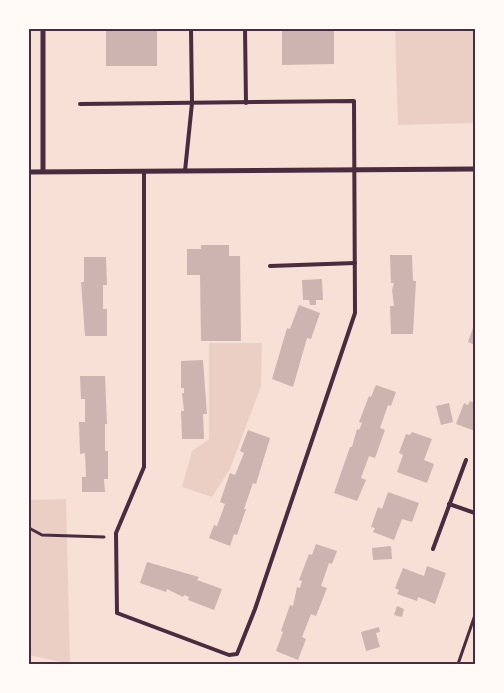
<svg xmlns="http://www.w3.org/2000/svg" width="504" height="693" font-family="'Nunito Sans',sans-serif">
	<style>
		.green { fill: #ebcfc5 }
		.building { fill: #ccb4b1 }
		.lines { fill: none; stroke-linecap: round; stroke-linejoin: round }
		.path { stroke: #4a2c40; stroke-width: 3 }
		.service { stroke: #4a2c40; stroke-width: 4 }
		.minor { stroke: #4a2c40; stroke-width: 5 }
		.neatline { fill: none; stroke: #4a2c40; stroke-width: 2 }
	</style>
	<rect width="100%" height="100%" fill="#f7e1d7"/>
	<g class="green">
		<path d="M395,29H475V123L398,125Z"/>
		<path d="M209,343H262L261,386L230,469L212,497L182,487L192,451L209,439Z"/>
		<path d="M66,499L70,664L29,655V500Z"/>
	</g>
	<g class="building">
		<rect x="106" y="29" width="51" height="37"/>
		<path d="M282,29H334V64L282,65Z"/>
		<path d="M201,245H229V256H240L241,341H201L200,275H187V249H201Z"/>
		<path d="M390,255H412L413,281H416L413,334H391L390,306H394L392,290L394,283H391Z"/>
		<path d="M84,257H106L107,285H103V309H107V336H85L81,282H84Z"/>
		<path d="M322,279L323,300H316V305H310L309,300H303L302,280Z"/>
		<path d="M299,305L320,313L311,339L307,338L293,387L272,379L287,328L290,329Z"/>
		<path d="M475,322V345L468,342Z"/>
		<path d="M203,360L207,414H203L204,439H182L181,411H184L182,393H184V388H181V361Z"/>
		<path d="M80,376H105L107,424H105V451H108V479H104L105,492H82V477H86L85,453L80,454L79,422H85V399H81Z"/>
		<path d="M376,385L396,392L391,406L388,405L380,428L385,430L375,458L369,456L361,478L366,480L357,501L334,493L350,447H352L357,429L359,430L362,423L359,422L369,396L371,397Z"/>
		<path d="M470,401L475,403V431L456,424L464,403L468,405Z"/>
		<path d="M449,403L453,422L441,425L436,406Z"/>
		<path d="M248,430L270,438L256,484L253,483L244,509H246L237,535L234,534L230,546L209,538L214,525L217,526L225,504L220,502L230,473L235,475L244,453L240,451Z"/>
		<path d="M412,432L432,439L424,460L434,464L427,483L397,472L403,455L399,453L406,434L410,435Z"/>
		<path d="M388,492L419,503L412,522L402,519L394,540L373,532L375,528L371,527L378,507L382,509Z"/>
		<path d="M316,544L337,551L332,564L329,563L321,586L327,588L316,616L311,614L302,637L306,639L298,660L276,651L283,632L281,631L290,605L293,606L297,587L300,588L302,581L299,580L309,554L312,555Z"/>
		<path d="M391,546L392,559L373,560L372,548Z"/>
		<path d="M147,562L199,577L197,580L222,589L214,610L188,600L189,597L184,595L183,597L167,589L166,592L140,583Z"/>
		<path d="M427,566L446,573L435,604L418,597L417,601L397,594L399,590L395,588L403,568L424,576Z"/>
		<path d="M397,606L404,609L402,617L394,615Z"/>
		<path d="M379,627L380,632L376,633L380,647L366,651L361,632Z"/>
	</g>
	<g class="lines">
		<g class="path">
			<path d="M29,528L42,535L104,537"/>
			<path d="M458,664L475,615"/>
		</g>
		<g class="service">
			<path d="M245,29L246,103"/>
			<path d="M80,104L354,101L355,313L255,609L237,654L229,655L117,613L116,533L144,467V171"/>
			<path d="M185,171L192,103L191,29"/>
			<path d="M270,266L355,263"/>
			<path d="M449,504L475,513"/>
			<path d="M433,549L466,460"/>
		</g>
		<g class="minor">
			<path d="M43,29V171"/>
			<path d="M29,172L475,169"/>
		</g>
	</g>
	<rect width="504" height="693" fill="none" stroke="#fffaf5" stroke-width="60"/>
	<rect x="30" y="30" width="444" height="633" class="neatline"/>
</svg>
